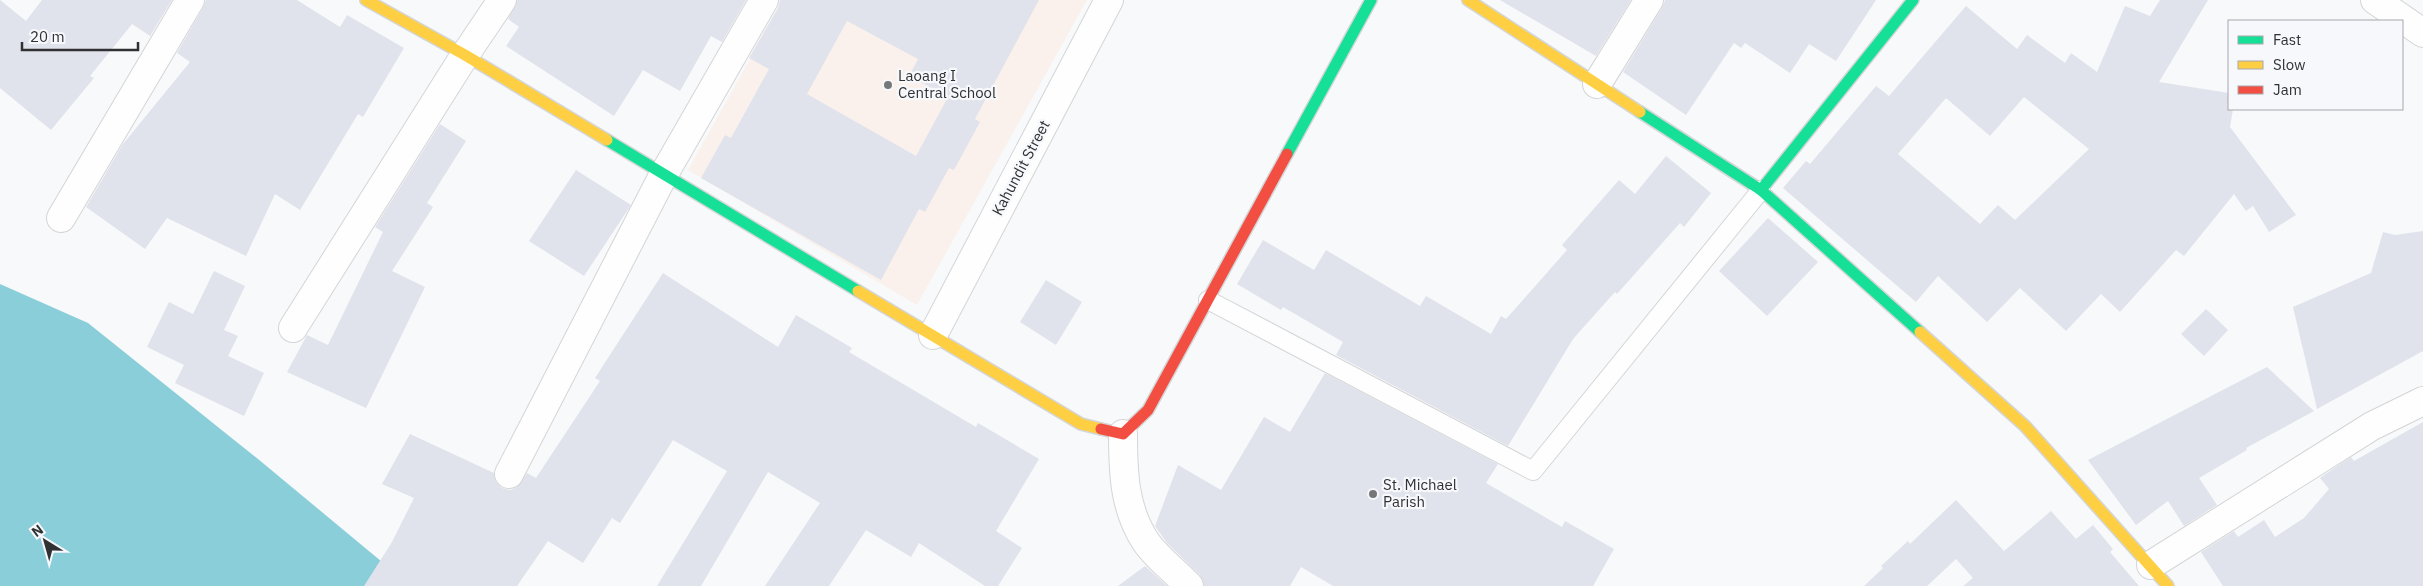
<svg xmlns="http://www.w3.org/2000/svg" width="2423" height="586" font-family="'IBM Plex Sans',sans-serif">
	<style>
		.education { fill: #faf1ec }
		.water { fill: #8aced9 }
		.building { fill: #e0e3eb; fill-rule: evenodd }
		.lines { fill: none; stroke-linecap: round; stroke-linejoin: round }
		.lane-casing { stroke: #d4d5d6; stroke-width: 20 }
		.street-casing { stroke: #d4d5d6; stroke-width: 30 }
		.fast-casing { stroke: #d4d5d6; stroke-width: 14 }
		.slow-casing { stroke: #d4d5d6; stroke-width: 14 }
		.jam-casing { stroke: #d4d5d6; stroke-width: 14 }
		.lane { stroke: #fefefe; stroke-width: 18 }
		.street { stroke: #fefefe; stroke-width: 28 }
		.fast { stroke: #16e098; stroke-width: 11 }
		.slow { stroke: #ffcf43; stroke-width: 11 }
		.jam { stroke: #f24e42; stroke-width: 11 }
		.poi-dot { fill: #767779; stroke: #f6f8fc; stroke-width: 2 }
		.labels { text-anchor: middle; stroke-width: 4.5; stroke-linejoin: round; paint-order: stroke }
		.poi-label { font-size: 15px; fill: #303133; stroke: #f6f8fc; text-anchor: start }
		.street-label { font-size: 15px; fill: #303133; stroke: #f6f8fc }
	</style>
	<rect width="100%" height="100%" fill="#f7f9fb"/>
	<path class="education" d="M783,0H1087L917,305L688,170Z"/>
	<path class="water" d="M0,284L88,323L258,459L411,586H0Z"/>
	<g class="building">
		<path d="M0,0L26,21L42,0H172L150,36L132,24L90,76L94,78L51,130L0,88Z"/>
		<path d="M206,0H297L340,27L347,15L404,48L363,117L358,114L300,210L275,194L246,256L167,218L145,249L86,207L123,144L190,62L177,53L203,8Z"/>
		<path d="M517,0H746L722,42L711,36L680,91L643,70L614,116L506,46L519,27L508,19Z"/>
		<path d="M780,0H1039L975,119L980,122L954,170L949,168L925,212L919,209L881,280L701,178L725,135L731,138L769,69L749,58L778,8ZM847,21L918,59L909,76L948,97L916,156L807,94Z"/>
		<path d="M1500,0H1631L1596,56Z"/>
		<path d="M1665,0H1876L1836,61L1809,44L1790,73L1745,43L1741,48L1734,43L1686,115L1623,72L1662,8Z"/>
		<path d="M2160,0H2208L2159,82L2229,93V109H2233L2230,127L2296,215L2269,232L2253,206L2246,211L2234,194L2184,256L2176,250L2120,312L2101,294L2066,331L2020,288L1987,322L1938,276L1916,302L1783,188L1806,161L1810,164L1876,86L1889,96L1966,6L2017,49L2027,35L2065,63L2071,53L2097,72L2125,6L2150,16ZM2024,97L2089,149L2015,220L1998,205L1980,224L1898,154L1946,98L1990,136Z"/>
		<path d="M440,124L466,141L427,203L433,207L392,271L425,287L366,408L287,372L307,335L328,345L383,232L375,227Z"/>
		<path d="M1666,156L1711,193L1684,227L1680,223L1617,294L1615,292L1573,339L1508,446L1336,355L1343,342L1283,307L1281,310L1237,284L1263,240L1314,270L1326,250L1420,306L1426,296L1491,334L1501,316L1506,319L1567,250L1562,245L1619,180L1635,194Z"/>
		<path d="M576,170L631,205L584,276L529,241Z"/>
		<path d="M1768,218L1818,262L1767,316L1719,271Z"/>
		<path d="M2423,231V351L2317,409L2293,307L2371,273L2383,232L2395,235Z"/>
		<path d="M214,271L245,286L224,330L238,336L228,356L264,373L244,416L175,383L184,365L147,347L169,302L193,314Z"/>
		<path d="M663,273L778,347L796,315L852,348L849,352L976,427L978,423L1039,459L996,531L1022,548L998,586H985L919,543L911,557L866,530L829,586H765L820,503L768,472L701,586H657L727,471L673,440L620,523L612,518L583,563L548,541L517,586H364L392,542L414,498L382,484L410,434L494,473L496,482L502,488L510,490L517,487L527,473L536,478L600,381L595,378Z"/>
		<path d="M1046,280L1082,302L1056,345L1020,322Z"/>
		<path d="M2206,309L2228,330L2204,356L2181,334Z"/>
		<path d="M2267,367L2314,411L2246,448L2247,450L2199,478L2217,505L2184,526L2168,501L2136,525L2088,460Z"/>
		<path d="M1325,373L1498,464L1486,483L1562,527L1565,521L1614,549L1593,586H1333L1301,567L1290,586H1204L1200,575L1167,543L1155,526L1178,465L1221,490L1264,417L1290,432Z"/>
		<path d="M2423,422V586H2223L2201,552L2234,531L2238,537L2264,520L2275,537L2304,518L2329,489L2320,478L2327,473L2351,457L2354,461Z"/>
		<path d="M1956,500L2004,551L2051,511L2076,539L2093,525L2113,549L2110,552L2139,586H1963L1973,578L1956,559L1927,586H1864L1883,568L1881,566L1908,541L1910,544Z"/>
		<path d="M1145,566L1167,586H1118Z"/>
	</g>
	<g class="lines">
		<g class="lane-casing">
			<path id="lane" d="M1208,300L1533,471L1761,190"/>
		</g>
		<g class="street-casing">
			<g id="street">
				<path d="M2375,0L2423,33"/>
				<path d="M1597,84L1649,0"/>
				<path d="M61,218L190,0"/>
				<path d="M293,328L465,55L502,0"/>
				<path d="M933,335L1109,0"/>
				<path d="M1123,434C1123,472 1124,509 1146,542C1157,558 1176,572 1189,586"/>
				<path d="M509,474L664,174L764,0"/>
				<path d="M2151,565L2372,426L2423,401"/>
			</g>
		</g>
		<g class="fast-casing">
			<g id="fast">
				<path d="M1640,112L1761,190L1920,332"/>
				<path d="M607,140L858,291"/>
				<path d="M1287,154L1371,0"/>
				<path d="M1761,190L1913,0"/>
			</g>
		</g>
		<g class="slow-casing">
			<g id="slow">
				<path d="M366,0L465,55L607,140"/>
				<path d="M1468,0L1640,112"/>
				<path d="M858,291L1081,424L1101,429"/>
				<path d="M1920,332L2025,426L2168,586"/>
			</g>
		</g>
		<g class="jam-casing">
			<path id="jam" d="M1101,429L1123,434L1148,410L1287,154"/>
		</g>
		<use href="#lane" class="lane"/>
		<use href="#street" class="street"/>
		<use href="#fast" class="fast"/>
		<use href="#slow" class="slow"/>
		<use href="#jam" class="jam"/>
	</g>
	<g class="poi-dot">
		<circle cx="888" cy="85" r="5"/>
		<circle cx="1373" cy="494" r="5"/>
	</g>
	<g class="labels">
		<g class="poi-label">
			<text x="898" y="81">Laoang I<tspan x="898" dy="17">Central School</tspan></text>
			<text x="1383" y="490">St. Michael<tspan x="1383" dy="17">Parish</tspan></text>
		</g>
		<g class="street-label">
			<text transform="translate(1021 168) rotate(-62)" y="5">Kahundit Street</text>
		</g>
	</g>
	<rect x="2228" y="20" width="175" height="90" fill="#f6f8fc" stroke="#a7a8ac"/>
	<rect x="2238" y="36" width="25" height="8" fill="#16e098" stroke="#a7a8ac"/>
	<text x="2273" y="45" font-size="15" fill="#303133">Fast</text>
	<rect x="2238" y="61" width="25" height="8" fill="#ffcf43" stroke="#a7a8ac"/>
	<text x="2273" y="70" font-size="15" fill="#303133">Slow</text>
	<rect x="2238" y="86" width="25" height="8" fill="#f24e42" stroke="#a7a8ac"/>
	<text x="2273" y="95" font-size="15" fill="#303133">Jam</text>
	<g transform="translate(45 541) rotate(323)" stroke="#f6f8fc" stroke-width="4" paint-order="stroke">
	<path d="M0-4L9 19L0 12L-9 19Z" fill="#303133"/>
	<text y="-8" font-size="14" font-weight="bold" text-anchor="middle" fill="#303133">N</text>
	</g>
	<path d="M22 42v8h116v-8" fill="none" stroke="#303133" stroke-width="2.5"/>
	<text x="30" y="42" font-size="15" fill="#303133" stroke="#f6f8fc" stroke-width="4" paint-order="stroke">20 m</text>
</svg>
